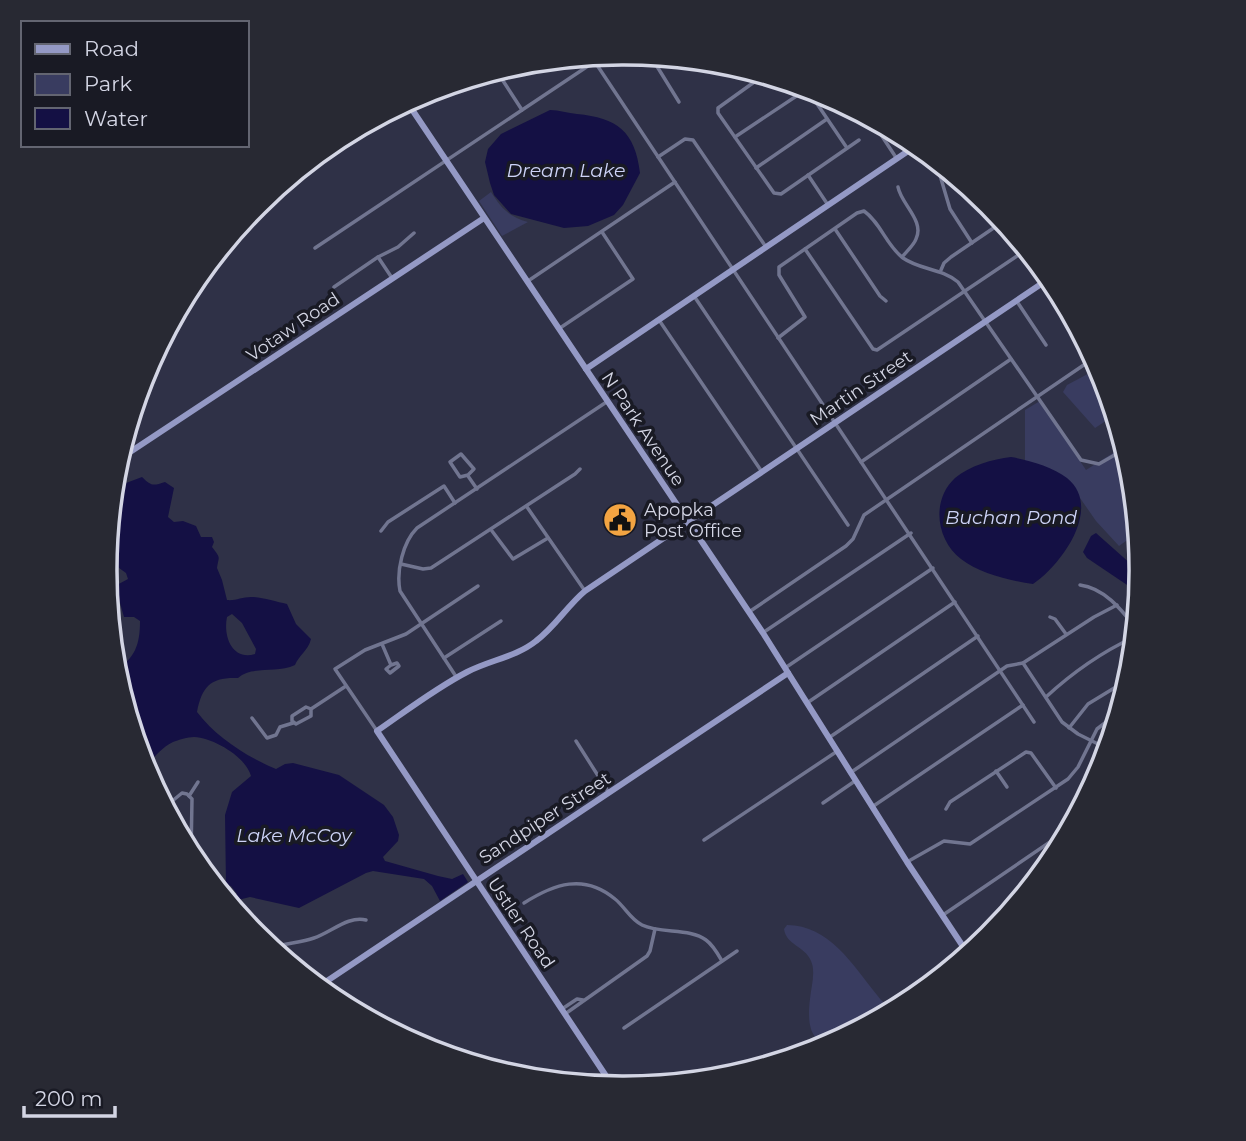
<svg xmlns="http://www.w3.org/2000/svg" width="1246" height="1141" font-family="Montserrat,sans-serif">
	<style>
		.green { fill: #393c60 }
		.water { fill: #141044; fill-rule: evenodd }
		.lines { fill: none; stroke-linecap: round; stroke-linejoin: round }
		.street { stroke: #717590; stroke-width: 3.5 }
		.secondary { stroke: #9499c5; stroke-width: 6 }
		.labels { text-anchor: middle; stroke-width: 7; stroke-linejoin: round; paint-order: stroke }
		.street-label { font-size: 18px; fill: #d3d5e4; stroke: #191a24 }
		.poi-label { font-size: 18px; fill: #d3d5e4; stroke: #191a24; text-anchor: start }
		.water-label { font-size: 19px; font-style: italic; fill: #cdd3f7; stroke: #191a24 }
		.rim { fill: none; stroke: #d3d5e4; stroke-width: 3.5 }
	</style>
	<rect width="100%" height="100%" fill="#2f3147"/>
	<g class="green">
		<path d="M491,192C501,208 509,217 528,222L502,236L479,201Z"/>
		<path d="M1099,368L1115,415L1095,428L1063,392L1067,385Z"/>
		<path d="M1040,401L1086,470L1124,446L1131,470L1137,533L1119,546L1096,521L1071,485L1025,480V410Z"/>
		<path d="M787,925C829,925 853,965 877,995C881,1001 887,1005 892,1011C858,1029 801,1075 810,999C811,987 816,972 811,961C805,946 786,945 784,929Z"/>
	</g>
	<g class="water">
		<path d="M550,110C559,110 568,113 577,114C617,118 635,131 640,173L623,205L614,215L588,226L564,228L511,214L494,195L490,183L485,162L488,149L501,134Z"/>
		<path d="M1011,457C1029,460 1053,467 1067,478C1104,508 1060,566 1033,584C1010,581 979,573 961,559C936,540 931,500 955,478C969,466 993,459 1011,457Z"/>
		<path d="M142,477C151,486 153,486 165,482L174,488L168,517L174,522L183,521L196,526L201,537H212L214,542L212,547C221,559 219,555 217,568L222,580L227,600C235,601 242,597 251,597C262,597 276,602 287,604L296,624L311,639C308,651 299,655 295,665C276,674 253,665 238,678C211,677 202,686 197,712C216,737 247,757 276,769L285,764L293,763L339,775L384,805L393,817L399,835L398,841L383,857L385,861L438,876L452,879L463,874L468,882L440,901L432,886L424,879L373,871L366,873L299,908L250,897L230,902L228,898L237,894L231,886L226,885L225,815L232,792L251,776C246,757 214,738 194,737C188,737 178,740 173,742C161,748 152,759 144,769L115,671C135,658 140,645 140,621L134,617H124L120,603L112,592L115,586L128,579L126,573L108,560L107,551L113,493L118,486ZM232,614L242,623L256,649L255,654C232,661 223,636 227,617Z"/>
		<path d="M1096,533L1141,573L1139,593L1087,558L1083,552L1091,536Z"/>
	</g>
	<g class="lines">
		<g class="street">
			<path d="M650,55L679,102"/>
			<path d="M591,56L1034,722"/>
			<path d="M496,70L522,110"/>
			<path d="M764,75L718,108V113L774,193L781,194L859,140"/>
			<path d="M807,89L847,148"/>
			<path d="M870,118L897,159"/>
			<path d="M882,135L891,129"/>
			<path d="M735,137L807,89"/>
			<path d="M658,157L685,139L693,140L766,247"/>
			<path d="M935,166L939,172L950,209L972,243"/>
			<path d="M756,168L827,119"/>
			<path d="M808,175L828,205"/>
			<path d="M898,187C901,204 925,221 916,239C914,245 906,252 902,257"/>
			<path d="M835,229L880,296L886,301"/>
			<path d="M315,248L606,54"/>
			<path d="M805,249L873,349L877,350L1020,254"/>
			<path d="M378,257L392,278"/>
			<path d="M941,270L944,263L951,257L998,225L1000,219L991,207"/>
			<path d="M1047,280L1074,321"/>
			<path d="M528,281L675,182"/>
			<path d="M334,287L378,257L398,247L414,233"/>
			<path d="M694,296L848,525"/>
			<path d="M1016,300L1046,345"/>
			<path d="M659,320L762,472"/>
			<path d="M560,328L633,279L602,232"/>
			<path d="M778,338L805,317L779,275V267L857,213L864,211C881,223 886,245 903,258C920,270 941,268 958,282L1081,460L1099,464L1125,449"/>
			<path d="M461,454L474,469L468,475L460,477L450,462Z"/>
			<path d="M861,462L1011,359"/>
			<path d="M468,476L477,489"/>
			<path d="M527,507L585,591"/>
			<path d="M381,531L388,522L444,486L455,503"/>
			<path d="M492,531L513,559L548,538"/>
			<path d="M401,564L423,569L431,568L575,474L580,469"/>
			<path d="M1080,585C1104,588 1121,609 1135,627"/>
			<path d="M749,612L846,546L853,539L864,515L1094,358"/>
			<path d="M1050,617L1055,619L1066,634"/>
			<path d="M764,632L911,533"/>
			<path d="M382,644L391,665L386,669L390,673L399,666L397,663L391,665"/>
			<path d="M444,658L501,621"/>
			<path d="M1023,663L1062,722L1078,734L1108,749"/>
			<path d="M785,668L933,568"/>
			<path d="M457,678L400,591C396,571 403,542 417,528L608,401"/>
			<path d="M1046,697C1073,672 1100,653 1134,637"/>
			<path d="M807,703L955,602"/>
			<path d="M311,709L306,707L292,716V721L296,724L311,716V709L346,686"/>
			<path d="M252,718L267,738L276,735L280,727L293,723"/>
			<path d="M1069,728L1088,704L1129,679"/>
			<path d="M377,731L335,669L365,650L406,634L478,586"/>
			<path d="M830,737L978,636"/>
			<path d="M576,741L609,793"/>
			<path d="M996,771L1007,787"/>
			<path d="M850,773L1007,666L1023,663L1094,617L1117,605"/>
			<path d="M189,796L198,782"/>
			<path d="M823,803L855,781"/>
			<path d="M165,807L182,793L187,794L192,799L191,855"/>
			<path d="M872,807L1023,705"/>
			<path d="M946,809L950,802L1026,752L1031,753L1056,788"/>
			<path d="M704,840L836,752"/>
			<path d="M907,862L944,841L970,844L1068,779L1078,767L1097,729L1118,713"/>
			<path d="M524,903C554,884 584,873 615,899C625,907 630,919 642,925C661,934 690,928 706,940C713,945 718,954 722,961"/>
			<path d="M943,915L1069,829"/>
			<path d="M271,948C285,943 300,943 314,938C330,933 349,915 366,920"/>
			<path d="M562,1009L577,999L583,1000"/>
			<path d="M565,1014L647,956L650,951L655,929"/>
			<path d="M624,1028L737,951"/>
		</g>
		<g class="secondary">
			<path d="M407,102L763,633L907,862L968,954"/>
			<path d="M586,369L917,145"/>
			<path d="M118,460L484,218"/>
			<path d="M318,987L788,673"/>
			<path d="M614,1088L377,731C406,711 436,688 467,672C490,660 516,657 536,641C555,627 567,606 585,591L1050,278"/>
		</g>
	</g>
	<defs>
		<g id="civic-disc" transform="scale(1.75)"><circle r="9.5" fill="#f3a442" stroke="#191a24"/><path d="M-.6-6.5H3V-4.5H.6V-3L4-1V1h2V6H-6V1h2V-1L-.6-3ZM-1.2 2.5V6h2.4V2.5Z" fill="#111"/></g>
	</defs>
	<g fill-rule="evenodd">
		<use href="#civic-disc" x="620" y="520"/>
	</g>
	<g class="labels">
		<g class="street-label">
			<text transform="translate(293 327) rotate(-34)" y="6">Votaw Road</text>
			<text transform="translate(861 388) rotate(-34)" y="6">Martin Street</text>
			<text transform="translate(643 429) rotate(56)" y="6">N Park Avenue</text>
			<text transform="translate(545 818) rotate(-33)" y="6">Sandpiper Street</text>
			<text transform="translate(521 923) rotate(56)" y="6">Ustler Road</text>
		</g>
		<g class="poi-label">
			<text x="644" y="516">Apopka<tspan x="644" dy="21">Post Office</tspan></text>
		</g>
		<g class="water-label">
			<text x="566" y="177">Dream Lake</text>
			<text x="1011" y="524">Buchan Pond</text>
			<text x="294" y="842">Lake McCoy</text>
		</g>
	</g>
	<path d="M0 0H1246V1141H0ZM622 65H624A505 505 0 0 1 1129 570V571A505 505 0 0 1 624 1076H622A505 505 0 0 1 117 571V570A505 505 0 0 1 622 65Z" fill="#282933" fill-rule="evenodd"/>
	<path class="rim" d="M622 65H624A505 505 0 0 1 1129 570V571A505 505 0 0 1 624 1076H622A505 505 0 0 1 117 571V570A505 505 0 0 1 622 65Z"/>
	<rect x="21" y="21" width="228" height="126" fill="#191a24" stroke="#636571" stroke-width="2"/>
	<rect x="35" y="44" width="35" height="10" fill="#9499c5" stroke="#636571" stroke-width="2"/>
	<text x="84" y="56" font-size="21" fill="#d3d5e4">Road</text>
	<rect x="35" y="74" width="35" height="21" fill="#393c60" stroke="#636571" stroke-width="2"/>
	<text x="84" y="91" font-size="21" fill="#d3d5e4">Park</text>
	<rect x="35" y="108" width="35" height="21" fill="#141044" stroke="#636571" stroke-width="2"/>
	<text x="84" y="126" font-size="21" fill="#d3d5e4">Water</text>
	<path d="M24 1106v10h91v-10" fill="none" stroke="#d3d5e4" stroke-width="3.5"/>
	<text x="35" y="1106" font-size="21" fill="#d3d5e4" stroke="#191a24" stroke-width="5" paint-order="stroke">200 m</text>
</svg>
